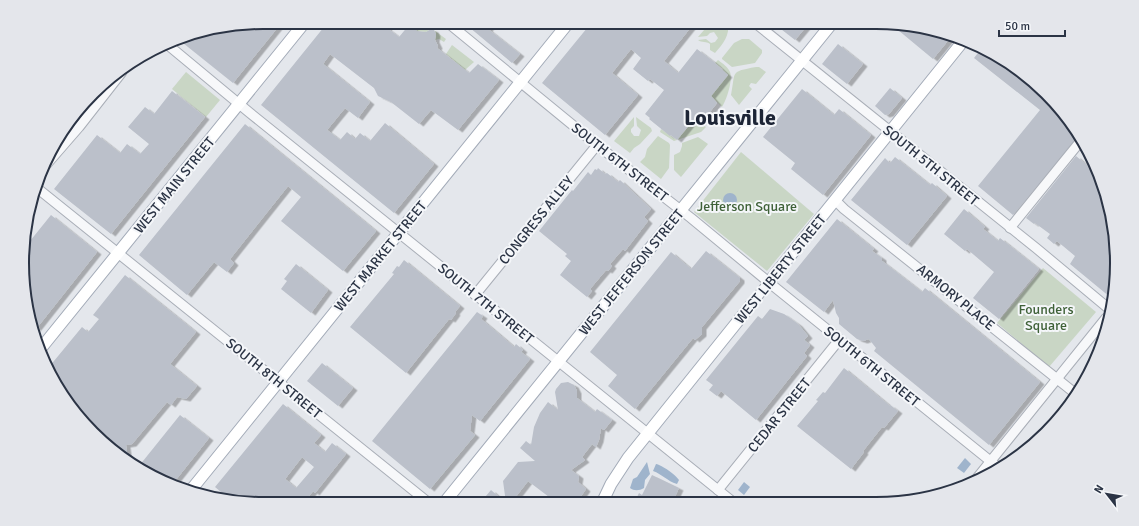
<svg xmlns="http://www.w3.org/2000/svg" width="1139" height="526" font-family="Signika,sans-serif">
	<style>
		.green { fill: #c9d6c5 }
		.water { fill: #9fb4cc }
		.building { fill: #bbc0ca; fill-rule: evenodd; filter: url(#shadow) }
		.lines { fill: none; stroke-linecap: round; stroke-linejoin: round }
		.minor-casing { stroke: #a9aeb7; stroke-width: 11 }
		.major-casing { stroke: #a3abb8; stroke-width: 13 }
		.minor { stroke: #f7f8fa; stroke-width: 9 }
		.major { stroke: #fff; stroke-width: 11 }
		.labels { text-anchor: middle; stroke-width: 4; stroke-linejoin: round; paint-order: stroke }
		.street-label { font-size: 14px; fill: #2b3445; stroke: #f4f6f9 }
		.park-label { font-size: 14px; fill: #3f6138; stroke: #f4f6f9 }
		.town-label { font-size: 22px; font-weight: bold; fill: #1d2536; stroke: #f4f6f9 }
		.rim { fill: none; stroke: #2b3445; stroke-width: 2 }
	</style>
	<defs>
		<filter id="shadow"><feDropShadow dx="4.5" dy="2.5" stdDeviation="0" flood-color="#0004"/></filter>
	</defs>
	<rect width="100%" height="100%" fill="#e4e7ec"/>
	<g class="green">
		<path d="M423,22L446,39L444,42L439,39L435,40L436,34L434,30L431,29L426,32L416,31Z"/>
		<path d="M711,22L728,23C730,35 723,44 715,53L710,50V44C706,41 702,43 698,40L706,39L711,43L715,42L718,38L714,32L710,33L707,36L698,37Z"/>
		<path d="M742,39H749L762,50V53L755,63L732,67L722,59V58L734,43Z"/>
		<path d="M452,45L474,62L465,70L446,54Z"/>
		<path d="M718,60C722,63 728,67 730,72C733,80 727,99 722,107L711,96L728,75L722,70L723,69L715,63Z"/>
		<path d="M756,67H759L766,72L756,84L751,83L749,86L752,89L739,105L731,95C736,71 729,72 756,67Z"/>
		<path d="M186,72L220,100L206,117L172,89Z"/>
		<path d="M634,117V126L631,129V132L634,136H639L641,130L637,126L636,117L651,128L652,131L640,144L634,148L630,153L614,141Z"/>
		<path d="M695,118L706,127L701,132L674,141L660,132L661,129L677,140Z"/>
		<path d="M658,136L669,143L670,145L669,168L661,179L640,162L645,157L647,149Z"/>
		<path d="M698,137L708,144L681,177L674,170V155L680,152L682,146V143Z"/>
		<path d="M741,152L814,214L767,271L694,212Z"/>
		<path d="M1043,268L1096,312L1049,367L997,323Z"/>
	</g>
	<g class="water">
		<circle cx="730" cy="200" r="7"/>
		<path d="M965,458L971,464L964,473L957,468Z"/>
		<path d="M647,462L650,474L645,480L644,488C639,491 634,491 630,488L633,479L637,477Z"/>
		<path d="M656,464C662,465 676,475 679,480L677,484C667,481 662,474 653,471Z"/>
		<path d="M744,482L750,487L744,495L738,490Z"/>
	</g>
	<g class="building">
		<path d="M263,22H282L233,83L178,39L185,35Z"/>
		<path d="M328,22H392L387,28L399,37L409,25L417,31L426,32L431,29L434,30L436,34L435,40L438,46L437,48L469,73L478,64L499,80L458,130L431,110L419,124L391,102L378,96L374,88L330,54L323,64L370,102L358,118L345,108L327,130L340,140L347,132L355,139L360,133L370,141L385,123L434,164L394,213L261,105Z"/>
		<path d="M463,22H494L488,29L520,54L512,63Z"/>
		<path d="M592,22H695L664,61L678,73L697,49L715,63L728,75L711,96L717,103L701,123L695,118L677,140L671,135L670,136L649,119L650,118L645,114L664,90L650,79L648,81L633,69L641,58L631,49L612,73L638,95L605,135L542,83Z"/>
		<path d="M772,22H810L795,40Z"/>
		<path d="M892,25L951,37L933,59Z"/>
		<path d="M838,44L863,64L847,84L822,64Z"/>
		<path d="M981,49L1046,92L1077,138L1013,215L978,186L1040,110L974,58Z"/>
		<path d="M890,88L902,98L889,114L885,115L875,106Z"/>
		<path d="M802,89L834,115L839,109L871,135L823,195L791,169L795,163L763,137Z"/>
		<path d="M172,91L205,117L111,234L54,189L97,135L120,153L127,144L140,154L149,144L128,127L145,107L154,114Z"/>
		<path d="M245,124L376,231L343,271L281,221L301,197L288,186L230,259L234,263L227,272L214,262L187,295L139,255Z"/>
		<path d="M1076,156L1089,167L1092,163L1099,171L1117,263L1110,297L1070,264L1075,256L1057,241L1054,244L1047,238L1050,234L1035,223L1034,224L1026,218Z"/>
		<path d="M895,157L930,185L932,183L947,196L907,245L851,200L885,158L890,163Z"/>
		<path d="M598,168L605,174L607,173L618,182L620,180L651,209L644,217L648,221L625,251L623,249L610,264L612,266L608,271L606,270L590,289L592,291L587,297L560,275L571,261L565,256L567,254L539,231L572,190L573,191L588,172L591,175L595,169L597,170Z"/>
		<path d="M964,209L985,227L983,229L998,241L1000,238L1039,269L999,319L973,298L994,272L967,249L965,251L944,234Z"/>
		<path d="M51,215L97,252L36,329L24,295L26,246Z"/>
		<path d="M837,219L874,249L872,251L882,258V261L922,292L925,288L1040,382L989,445L874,351L876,348L869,339L863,341L857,339L839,324V318L836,313L833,300L824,312L786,282Z"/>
		<path d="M706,251L740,278V281L702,327V334L695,340L693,338L635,409L608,386L617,375L590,352L671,252L691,269Z"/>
		<path d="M404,260L460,306L455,312L456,313L451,320L449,319L406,373L350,327L394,274L392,273L397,266L399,267Z"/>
		<path d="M296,264L328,290L311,313L281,289L287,281L284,279Z"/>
		<path d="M125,275L196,332L170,364L197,386L186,399L177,397L171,405L167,402L132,444L126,445L128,459L104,444L54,383L49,367L82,327L88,332L99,319L93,315Z"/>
		<path d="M770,309L784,314L798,324L808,336L804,340L810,345L804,353L807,356L756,420L721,391L717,396L709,390L713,385L706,380L758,316L762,319Z"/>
		<path d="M477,312L483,316L481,319L514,347L516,344L523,350L521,352L530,359L480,421L472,415L470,431L475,435L430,489L372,441Z"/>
		<path d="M322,363L353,388L338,406L307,381Z"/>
		<path d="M844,368L890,406V405L898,411L884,428L882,427L863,451L864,452L851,469L797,426L818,401L816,400L823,392L825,393Z"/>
		<path d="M568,382L574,385L577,391V398L595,412L597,409L612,420L604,430L601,428L599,440L596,447L592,444L582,457L585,460L571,470L579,476L578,482L586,489L579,499L584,503H557L528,481L511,503H480L491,490L506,503L503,481L518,462L535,461L520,448L526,441L531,445L534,427L540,413L548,402L558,410L555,392L556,389L561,383Z"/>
		<path d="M283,404L321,435L314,443L325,452L332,443L346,454L315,493L313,491L303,504H263L227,497L215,487ZM302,457L314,467L296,488L285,479Z"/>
		<path d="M180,415L209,438L171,486L139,466Z"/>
		<path d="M652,475L679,488L672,503H634L639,493L642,495Z"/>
	</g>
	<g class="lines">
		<g class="minor-casing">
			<g id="minor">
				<path d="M447,22L597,145L691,218L777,289L999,468"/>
				<path d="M754,22L1036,248L1108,308"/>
				<path d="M168,45L250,113L733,502"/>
				<path d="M46,165L79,127L122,72"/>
				<path d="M37,188L429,503"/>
				<path d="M835,200L844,209L1076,394"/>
				<path d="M1010,228L1079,143L1081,145"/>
				<path d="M475,295L597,145"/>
				<path d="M750,306L769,282"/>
				<path d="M973,483L1106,318"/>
				<path d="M718,490L839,340"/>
			</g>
		</g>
		<g class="major-casing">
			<g id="major">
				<path d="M769,282L964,40"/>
				<path d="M42,347L305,22"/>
				<path d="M191,490L569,22"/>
				<path d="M444,503L833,22"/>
				<path d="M602,503L611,484L628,458L750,306"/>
			</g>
		</g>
		<use href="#minor" class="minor"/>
		<use href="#major" class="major"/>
	</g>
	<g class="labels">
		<g class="street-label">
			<text transform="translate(620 162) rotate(38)" y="5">SOUTH 6TH STREET</text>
			<text transform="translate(931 165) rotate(39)" y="5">SOUTH 5TH STREET</text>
			<text transform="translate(174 185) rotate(-51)" y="5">WEST MAIN STREET</text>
			<text transform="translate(536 220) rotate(-51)" y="5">CONGRESS ALLEY</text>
			<text transform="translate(380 256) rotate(-51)" y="5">WEST MARKET STREET</text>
			<text transform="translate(780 269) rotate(-51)" y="5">WEST LIBERTY STREET</text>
			<text transform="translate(631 272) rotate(-51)" y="5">WEST JEFFERSON STREET</text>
			<text transform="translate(956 297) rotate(39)" y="5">ARMORY PLACE</text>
			<text transform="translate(486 303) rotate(39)" y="5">SOUTH 7TH STREET</text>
			<text transform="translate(872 366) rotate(39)" y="5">SOUTH 6TH STREET</text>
			<text transform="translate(274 378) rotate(39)" y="5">SOUTH 8TH STREET</text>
			<text transform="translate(779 415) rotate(-51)" y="5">CEDAR STREET</text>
		</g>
		<g class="park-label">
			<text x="747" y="211">Jefferson Square</text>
			<text x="1046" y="314">Founders<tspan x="1046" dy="16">Square</tspan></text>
		</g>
		<g class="town-label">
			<text x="730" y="125">Louisville</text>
		</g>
	</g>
	<path d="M0 0H1139V526H0ZM263 29H876A234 234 0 0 1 1110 263V263A234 234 0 0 1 876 497H263A234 234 0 0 1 29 263V263A234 234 0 0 1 263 29Z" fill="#e4e6eb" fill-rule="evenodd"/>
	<path class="rim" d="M263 29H876A234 234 0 0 1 1110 263V263A234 234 0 0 1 876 497H263A234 234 0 0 1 29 263V263A234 234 0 0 1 263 29Z"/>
	<g transform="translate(1107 494) rotate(301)" stroke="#f4f6f9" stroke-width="3" paint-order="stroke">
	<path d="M0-3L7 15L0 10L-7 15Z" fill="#2b3445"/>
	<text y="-6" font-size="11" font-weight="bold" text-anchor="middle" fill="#2b3445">N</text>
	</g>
	<path d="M999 30v6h66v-6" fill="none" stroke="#2b3445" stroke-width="2"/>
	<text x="1005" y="30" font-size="12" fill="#2b3445" stroke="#f4f6f9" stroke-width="3" paint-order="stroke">50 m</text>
</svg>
